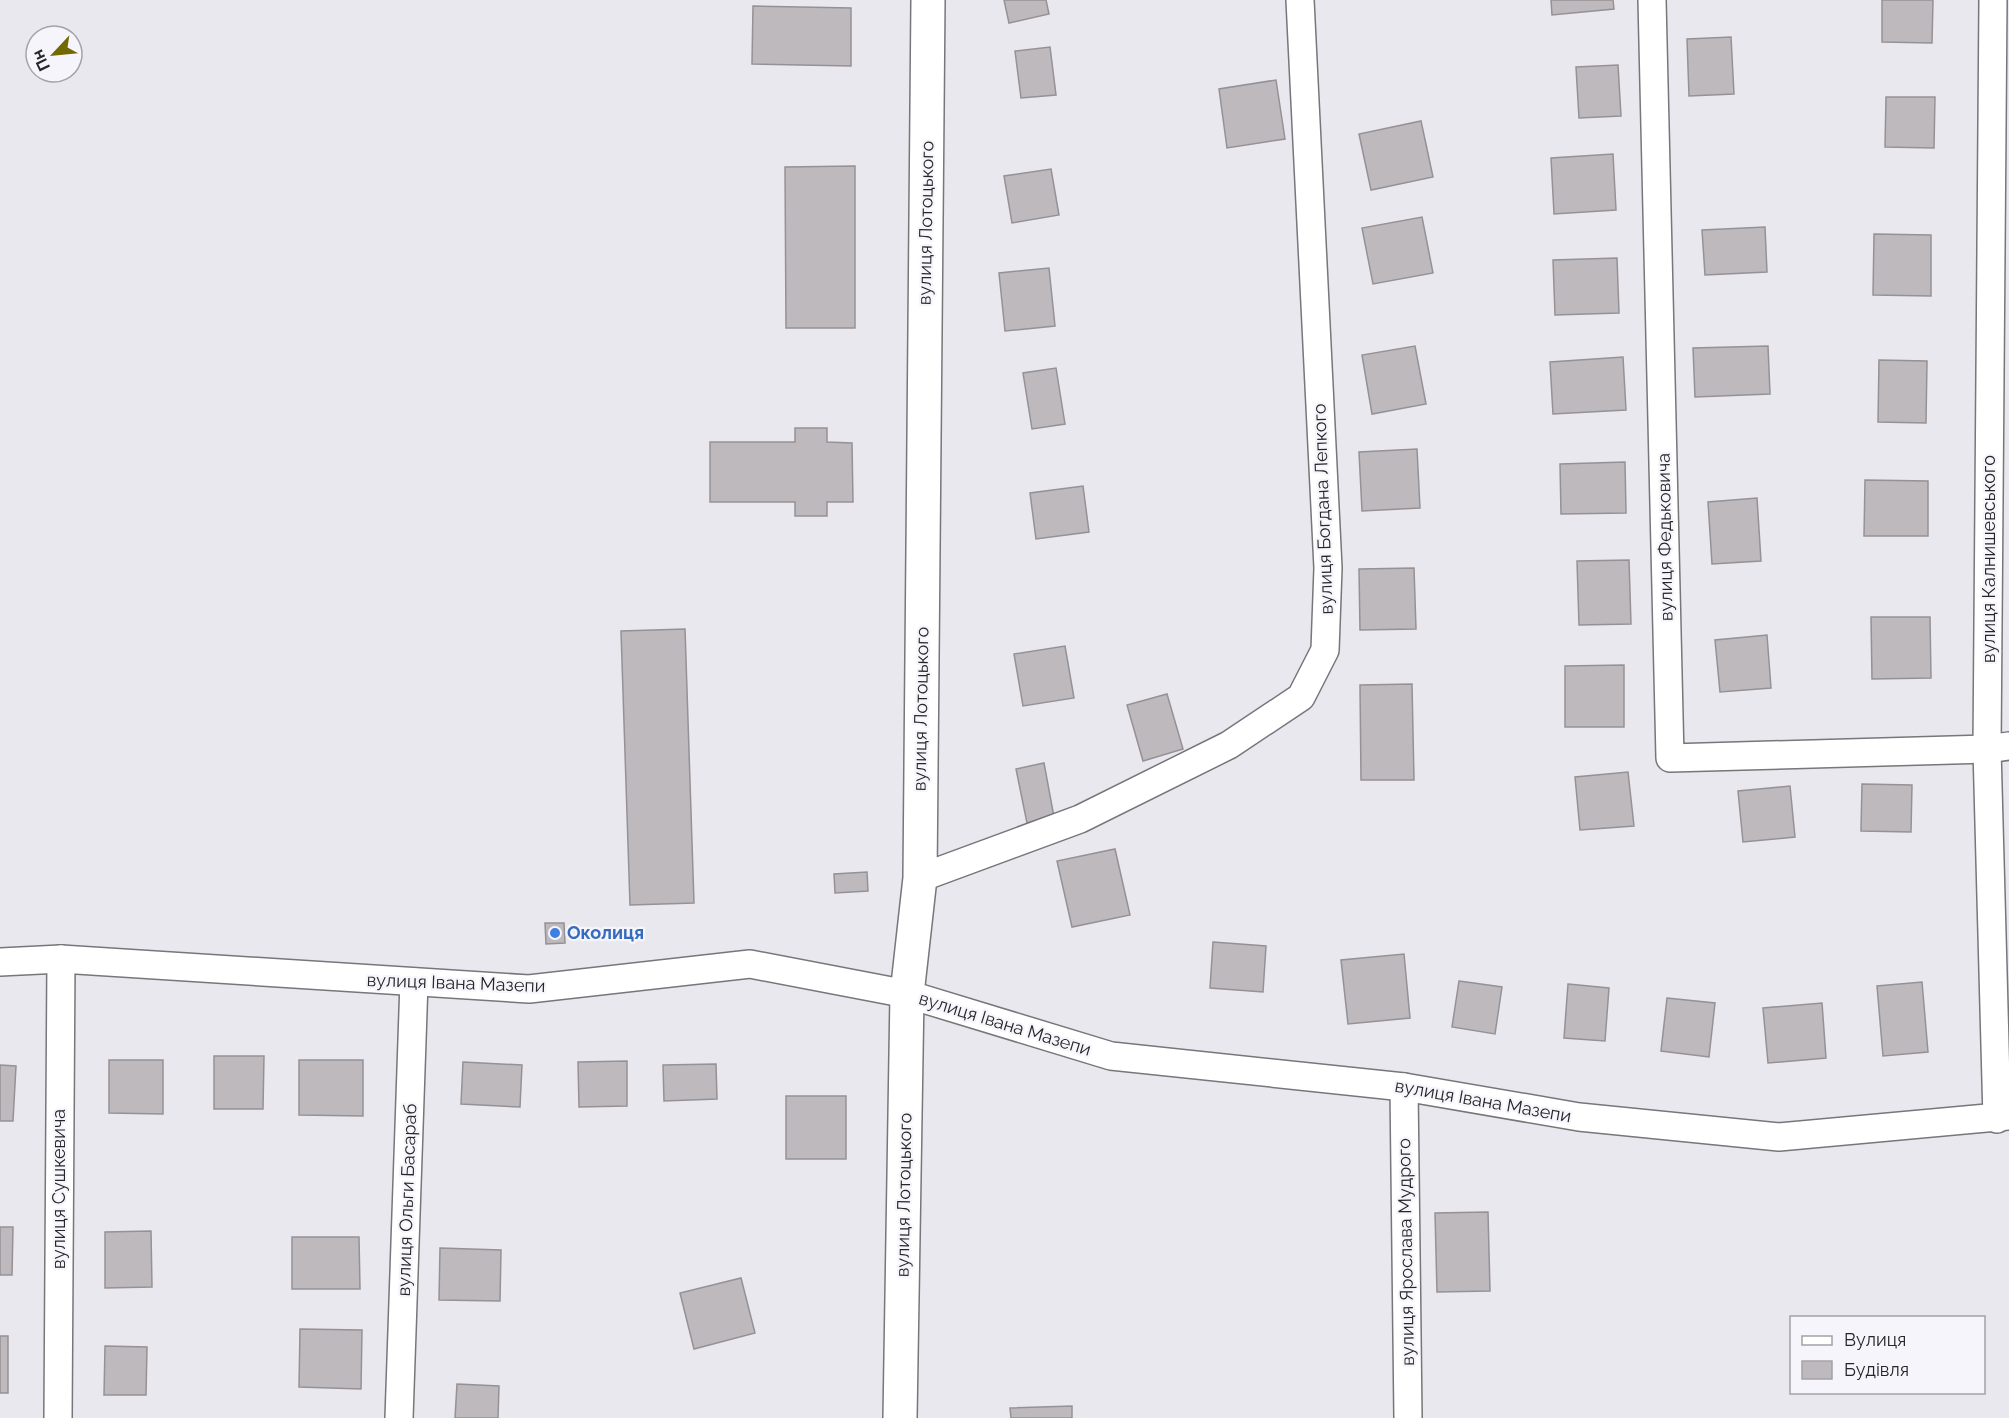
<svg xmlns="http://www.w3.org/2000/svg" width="2009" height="1418" font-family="Raleway,sans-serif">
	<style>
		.building { fill: #beb9bd; stroke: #969195; stroke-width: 1.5 }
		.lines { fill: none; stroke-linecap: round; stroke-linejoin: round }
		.minor-casing { stroke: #76767b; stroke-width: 30 }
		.tertiary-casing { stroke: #76767b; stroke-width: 36 }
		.minor { stroke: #fff; stroke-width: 27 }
		.tertiary { stroke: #fff; stroke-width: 33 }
		.shop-dot { fill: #3f7fe0; stroke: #f6f5fb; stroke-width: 2 }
		.labels { text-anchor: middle; stroke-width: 4.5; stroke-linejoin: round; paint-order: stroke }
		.street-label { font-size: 18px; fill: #262628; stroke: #f6f5fb }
		.shop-label { font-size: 18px; font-weight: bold; fill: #366cbe; stroke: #f6f5fb; text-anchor: start }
	</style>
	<rect width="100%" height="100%" fill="#e8e8ee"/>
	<g class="building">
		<path d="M1004,0H1046L1049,14L1009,23Z"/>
		<path d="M1551,0H1613L1614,9L1552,15Z"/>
		<path d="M1882,0H1933L1932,43L1882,42Z"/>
		<path d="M753,6L851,8V66L752,64Z"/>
		<path d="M1731,37L1734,94L1689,96L1687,39Z"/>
		<path d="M1050,47L1056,95L1021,98L1015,51Z"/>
		<path d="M1618,65L1621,116L1579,118L1576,67Z"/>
		<path d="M1276,80L1285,139L1227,148L1219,89Z"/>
		<path d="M1886,97H1935L1934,148L1885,147Z"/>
		<path d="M1421,121L1433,177L1371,190L1359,134Z"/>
		<path d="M1613,154L1616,210L1554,214L1551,158Z"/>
		<path d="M855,166V328H786L785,167Z"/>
		<path d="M1051,169L1059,215L1012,223L1004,176Z"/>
		<path d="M1422,217L1433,273L1373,284L1362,228Z"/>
		<path d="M1765,227L1767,272L1705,275L1702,230Z"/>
		<path d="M1874,234L1931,235V296L1873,295Z"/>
		<path d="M1617,258L1619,313L1555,315L1553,260Z"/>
		<path d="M1049,268L1055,326L1005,331L999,273Z"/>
		<path d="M1415,346L1426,404L1372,414L1362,355Z"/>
		<path d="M1768,346L1770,394L1695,397L1693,348Z"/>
		<path d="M1623,357L1626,410L1553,414L1550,362Z"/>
		<path d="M1879,360L1927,361L1926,423L1878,422Z"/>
		<path d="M1056,368L1065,424L1032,429L1023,373Z"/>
		<path d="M795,428H827V442L852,443L853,502H827V516H795V502H710V442H795Z"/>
		<path d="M1417,449L1420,508L1362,511L1359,452Z"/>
		<path d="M1625,462L1626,513L1561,514L1560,464Z"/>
		<path d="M1865,480L1928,481V536H1864Z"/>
		<path d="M1083,486L1089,532L1036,539L1030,493Z"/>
		<path d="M1757,498L1761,561L1712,564L1708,502Z"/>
		<path d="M1629,560L1631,624L1579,625L1577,561Z"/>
		<path d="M1414,568L1416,629L1360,630L1359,569Z"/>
		<path d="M1871,617H1930L1931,678L1872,679Z"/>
		<path d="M685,629L694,903L630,905L621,631Z"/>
		<path d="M1767,635L1771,688L1720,692L1715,640Z"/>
		<path d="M1065,646L1074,698L1023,706L1014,654Z"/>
		<path d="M1624,665V727H1565V666Z"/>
		<path d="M1412,684L1414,780H1361L1360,685Z"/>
		<path d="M1167,694L1183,749L1143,761L1127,705Z"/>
		<path d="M1044,763L1054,817L1027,823L1016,769Z"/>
		<path d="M1628,772L1634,826L1580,830L1575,777Z"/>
		<path d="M1862,784L1912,785L1911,832L1861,831Z"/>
		<path d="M1790,786L1795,837L1743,842L1738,791Z"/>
		<path d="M1115,849L1130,915L1072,927L1057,861Z"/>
		<path d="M867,872L868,891L835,893L834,874Z"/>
		<path d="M545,923H564L565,943L546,944Z"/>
		<path d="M1213,942L1266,946L1263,992L1210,988Z"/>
		<path d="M1404,954L1410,1018L1348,1024L1341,960Z"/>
		<path d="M1459,981L1502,987L1495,1034L1452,1027Z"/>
		<path d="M1922,982L1928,1052L1883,1056L1877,986Z"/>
		<path d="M1568,984L1609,988L1605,1041L1564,1038Z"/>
		<path d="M1667,998L1715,1003L1709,1057L1661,1051Z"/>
		<path d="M1822,1003L1826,1058L1768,1063L1763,1008Z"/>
		<path d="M214,1056H264L263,1109H214Z"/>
		<path d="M109,1060H163V1114L109,1113Z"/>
		<path d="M299,1060H363V1116L299,1115Z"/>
		<path d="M627,1061V1106L579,1107L578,1062Z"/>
		<path d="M463,1062L522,1065L520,1107L461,1104Z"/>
		<path d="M716,1064L717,1099L664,1101L663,1065Z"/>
		<path d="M0,1065L16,1066L13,1121H0Z"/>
		<rect x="786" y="1096" width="60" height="63"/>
		<path d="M1488,1212L1490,1291L1437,1292L1435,1213Z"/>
		<path d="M0,1227H13L12,1275H0Z"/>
		<path d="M151,1231L152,1287L105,1288V1232Z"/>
		<path d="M292,1237H359L360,1289H292Z"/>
		<path d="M440,1248L501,1250L500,1301L439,1300Z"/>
		<path d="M741,1278L755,1333L694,1349L680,1293Z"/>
		<path d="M300,1329L362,1330L361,1389L299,1387Z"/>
		<rect x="0" y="1336" width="8" height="57"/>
		<path d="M105,1346L147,1347L146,1395H104Z"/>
		<path d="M457,1384L499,1386L498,1418H455Z"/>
		<path d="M1072,1406V1418H1011L1010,1408Z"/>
	</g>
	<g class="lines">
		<g class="minor-casing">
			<g id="minor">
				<path d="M1652,0L1670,758L1987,749L2009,746"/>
				<path d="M1993,0L1987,749L1997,1119"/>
				<path d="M920,878L1080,819L1229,745L1301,697L1325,650L1328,568L1300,0"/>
				<path d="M0,962L61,959L529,989L750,964L907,994L1111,1056L1404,1087L1579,1117L1779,1137L2009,1116"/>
				<path d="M1404,1087L1408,1418"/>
				<path d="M58,1418L61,959"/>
				<path d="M399,1418L414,982"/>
			</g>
		</g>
		<g class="tertiary-casing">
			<path id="tertiary" d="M900,1418L907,994L920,878L928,0"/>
		</g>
		<use href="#minor" class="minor"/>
		<use href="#tertiary" class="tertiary"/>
	</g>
	<circle class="shop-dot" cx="555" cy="933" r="6"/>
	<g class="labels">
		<g class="street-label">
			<text transform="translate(926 223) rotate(-89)" y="6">вулиця Лотоцького</text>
			<text transform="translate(1323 509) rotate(-92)" y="6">вулиця Богдана Лепкого</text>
			<text transform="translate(1665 537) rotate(-91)" y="6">вулиця Федьковича</text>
			<text transform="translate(1989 559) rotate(-90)" y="6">вулиця Калнишевського</text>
			<text transform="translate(921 709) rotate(-89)" y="6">вулиця Лотоцького</text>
			<text transform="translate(456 983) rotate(2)" y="6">вулиця Івана Мазепи</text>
			<text transform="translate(1005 1024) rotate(17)" y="6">вулиця Івана Мазепи</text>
			<text transform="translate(1483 1101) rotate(10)" y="6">вулиця Івана Мазепи</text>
			<text transform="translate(59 1189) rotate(-90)" y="6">вулиця Сушкевича</text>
			<text transform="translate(904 1195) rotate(-89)" y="6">вулиця Лотоцького</text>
			<text transform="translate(407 1200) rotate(-88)" y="6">вулиця Ольги Басараб</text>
			<text transform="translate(1406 1252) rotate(-91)" y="6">вулиця Ярослава Мудрого</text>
		</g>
		<g class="shop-label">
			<text x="567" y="939">Околиця</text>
		</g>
	</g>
	<rect x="1790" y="1316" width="195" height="78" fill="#f6f5fb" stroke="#a3a2a7" stroke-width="1.5"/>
	<rect x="1802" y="1336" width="30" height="9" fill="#ffffff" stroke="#a3a2a7" stroke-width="1.5"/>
	<text x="1844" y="1346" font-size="18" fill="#262628">Вулиця</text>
	<rect x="1802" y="1361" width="30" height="18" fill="#beb9bd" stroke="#a3a2a7" stroke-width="1.5"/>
	<text x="1844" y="1376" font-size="18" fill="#262628">Будівля</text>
	<g transform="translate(54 54) rotate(244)"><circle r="28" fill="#f6f5fb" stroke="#a3a2a7" stroke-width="1.5"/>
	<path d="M0-4.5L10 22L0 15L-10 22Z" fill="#726900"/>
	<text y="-9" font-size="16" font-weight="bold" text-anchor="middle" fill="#262628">Пн</text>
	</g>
</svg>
